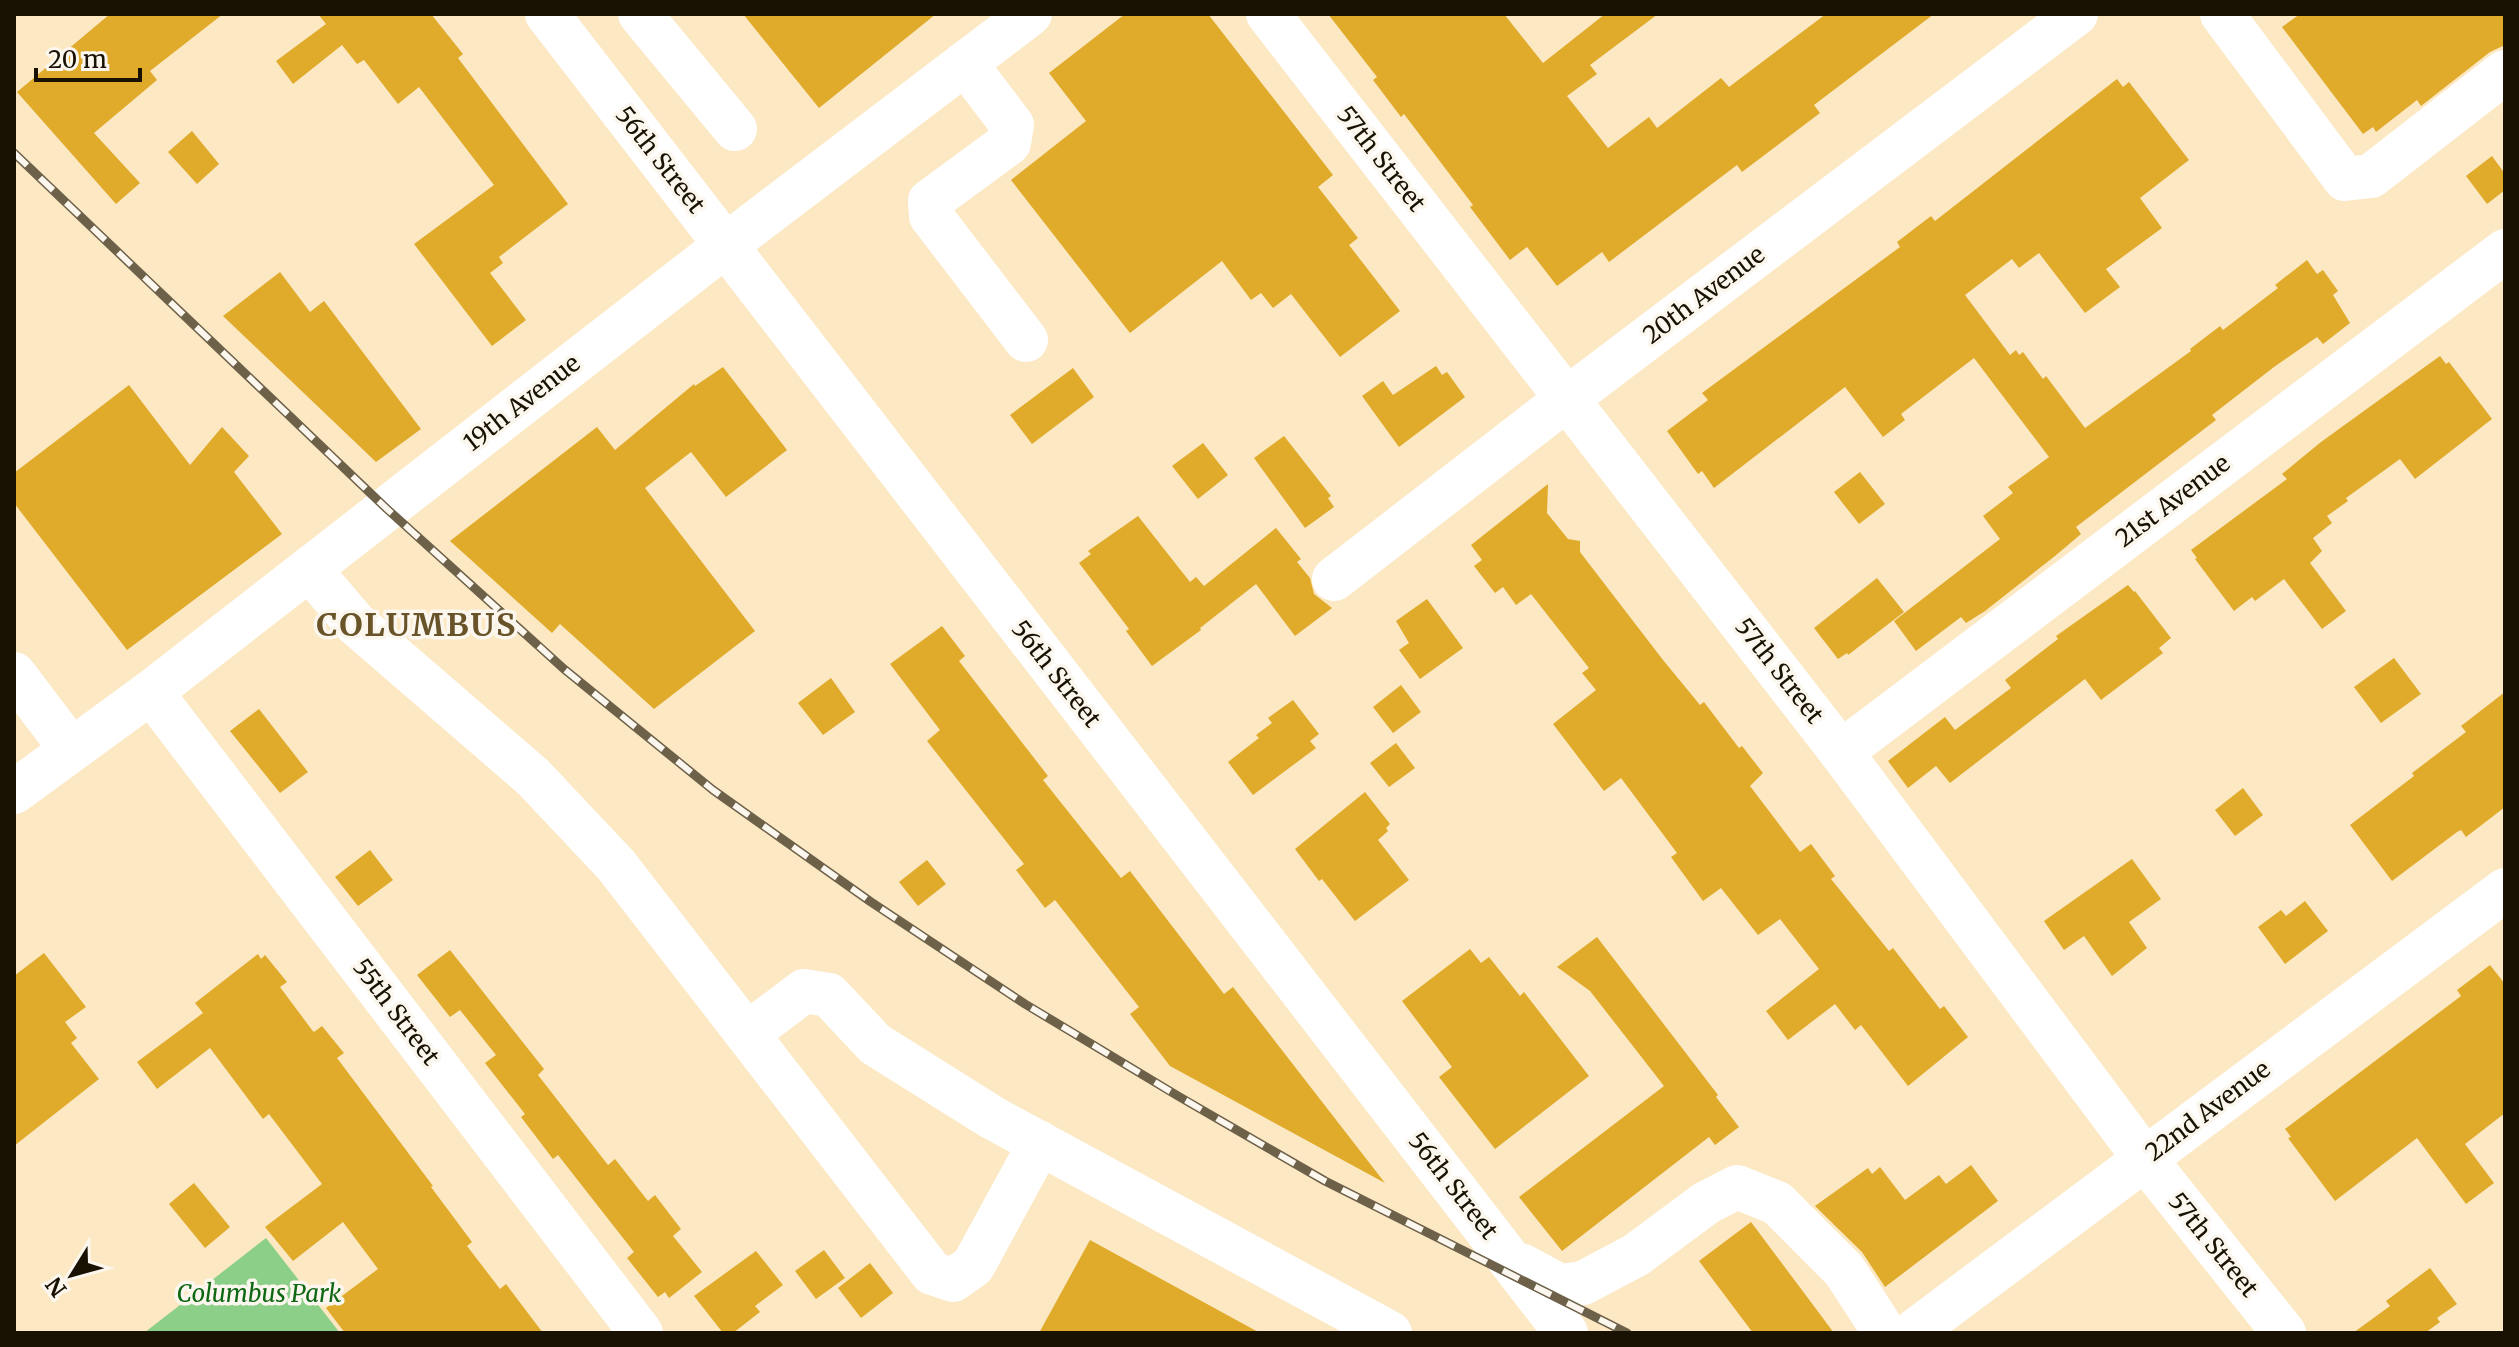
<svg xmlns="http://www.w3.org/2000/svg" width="2519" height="1347" font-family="Merriweather,serif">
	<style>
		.green { fill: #8ccf88 }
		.building { fill: #e0aa2b }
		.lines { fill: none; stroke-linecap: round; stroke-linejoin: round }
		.minor { stroke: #fff; stroke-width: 44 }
		.rail-casing { stroke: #6e614a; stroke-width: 9 }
		.rail { stroke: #fcf7ee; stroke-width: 6; stroke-dasharray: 18; stroke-linecap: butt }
		.labels { text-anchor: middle; stroke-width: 7; stroke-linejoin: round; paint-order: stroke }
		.street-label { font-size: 24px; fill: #191102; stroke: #fcf7ee }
		.park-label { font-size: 24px; font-style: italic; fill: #0d6713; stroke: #fcf7ee }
		.district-label { font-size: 32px; font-weight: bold; letter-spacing: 2px; fill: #695429; stroke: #fcf7ee }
	</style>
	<rect width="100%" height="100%" fill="#fce8c3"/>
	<path class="green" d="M266,1238L340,1333H144Z"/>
	<g class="building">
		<path d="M110,14H223L150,71L157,80L94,133L140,183L116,204L17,92Z"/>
		<path d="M318,14H431L463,54L458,58L568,204L499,257L503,263L490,273L526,320L492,346L414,244L494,185L419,87L398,104L364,60L357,64L342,45L293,84L276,61L326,24Z"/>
		<path d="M743,14H936L819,108Z"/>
		<path d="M1125,14H1208L1333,175L1318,187L1358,238L1349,245L1400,311L1340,357L1291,294L1273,308L1261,293L1251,300L1222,261L1130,333L1011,180L1086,121L1049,73Z"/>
		<path d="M1328,14H1504L1543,63L1605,14H1658L1590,65L1597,74L1567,96L1608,148L1649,117L1657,128L1721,78L1729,87L1826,14H1934L1814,105L1820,113L1742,172L1737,165L1609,262L1602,252L1557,286L1527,247L1510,260L1470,207L1473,205L1404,114L1401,117L1373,80L1377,77Z"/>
		<path d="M2300,14H2505V45L2490,52L2421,106L2417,100L2376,132L2373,127L2363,134L2282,27Z"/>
		<path d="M2117,79L2123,87L2129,82L2189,160L2140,198L2162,228L2106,269L2120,287L2085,313L2039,253L2019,268L2012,259L1965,295L2010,355L2016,350L2019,355L2023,352L2043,379L2046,376L2085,428L2191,351L2190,349L2220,326L2223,330L2278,288L2275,285L2307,260L2317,274L2323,270L2338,291L2333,295L2350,323L2323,344L2317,337L2274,367L2212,415L2216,420L2076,527L2081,534L2055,556L1985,611L1966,623L1961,617L1916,651L1894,621L2000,539L1983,516L2013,493L2008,487L2049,457L1974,358L1901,414L1905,420L1883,437L1845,387L1714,488L1702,471L1698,474L1667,431L1708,400L1702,393L1900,247L1897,242L1931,216L1935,221Z"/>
		<path d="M192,131L219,164L197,184L168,152Z"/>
		<path d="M2492,156L2505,174V190L2487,204L2466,176Z"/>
		<path d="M280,272L310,312L324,301L421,429L376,462L223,316Z"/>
		<path d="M2440,356L2446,364L2449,362L2492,419L2415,479L2400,459L2346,498L2348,501L2327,516L2332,523L2313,538L2322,551L2310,563L2346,611L2322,629L2284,579L2255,601L2252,597L2234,611L2195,559L2197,558L2191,550L2287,479L2282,474L2321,442Z"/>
		<path d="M1436,366L1442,375L1447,372L1465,397L1399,447L1362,396L1383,381L1393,395Z"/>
		<path d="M723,367L787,450L726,497L691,452L645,488L755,631L654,709L560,624L552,633L450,541L597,427L615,450L694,384L695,386Z"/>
		<path d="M1073,368L1094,397L1032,444L1010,415Z"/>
		<path d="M129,385L190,465L222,427L249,456L234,472L282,534L127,650L14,503V473Z"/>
		<path d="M1284,436L1331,496L1328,498L1334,507L1305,528L1254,458Z"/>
		<path d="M1203,443L1228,475L1198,499L1172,466Z"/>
		<path d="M1860,472L1885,504L1859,524L1834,492Z"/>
		<path d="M1548,484L1547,513L1568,539L1580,541V552L1663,660L1700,705L1704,702L1739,748L1742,746L1763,773L1750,786L1800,852L1811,844L1835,876L1831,879L1889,951L1893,948L1940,1009L1944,1006L1968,1037L1908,1086L1861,1025L1855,1030L1835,1004L1788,1040L1766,1011L1819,969L1780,919L1758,935L1721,888L1703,901L1671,857L1677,853L1621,778L1604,791L1553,724L1596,690L1582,673L1589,668L1531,594L1516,605L1503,587L1495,593L1474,566L1482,560L1471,545Z"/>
		<path d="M1138,516L1190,582L1196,577L1204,586L1276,528L1301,559L1297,562L1310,578L1314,594L1332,608L1295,636L1256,584L1200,628L1201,630L1152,666L1126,631L1129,629L1079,563L1091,554L1088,551Z"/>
		<path d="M1877,578L1904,612L1848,655L1847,653L1838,659L1814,628Z"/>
		<path d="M2128,585L2134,592L2135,591L2171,638L2159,648L2163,653L2101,700L2085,679L1950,783L1936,766L1908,788L1888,761L1945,717L1955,730L2011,688L2005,680L2058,639L2056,636Z"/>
		<path d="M1427,599L1463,648L1420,679L1399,650L1409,643L1396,621Z"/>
		<path d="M942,626L965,656L959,661L1048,776L1043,780L1121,878L1130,871L1224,994L1233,987L1385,1183L1170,1066L1130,1014L1139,1007L1055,900L1045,908L1016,870L1024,864L927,741L940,730L890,664Z"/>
		<path d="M2394,658L2421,694L2381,723L2354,687Z"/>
		<path d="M831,678L855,712L823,735L798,703Z"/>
		<path d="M1401,685L1421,712L1393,733L1373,707Z"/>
		<path d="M2505,692V807L2466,837L2461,830L2457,832L2392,881L2350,825L2414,776L2412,773L2466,732L2461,726Z"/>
		<path d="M1293,700L1319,734L1310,741L1316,748L1253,795L1228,762L1259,738L1256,735L1272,723L1268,718Z"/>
		<path d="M259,709L308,772L280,793L230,731Z"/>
		<path d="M1396,743L1415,768L1389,787L1370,763Z"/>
		<path d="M2243,788L2263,815L2235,836L2215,810Z"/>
		<path d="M1365,792L1390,824L1386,828L1388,831L1378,840L1409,880L1355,921L1322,879L1319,881L1295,849Z"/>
		<path d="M370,850L393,880L358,906L335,877Z"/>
		<path d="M2132,859L2161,899L2129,922L2147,948L2112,976L2084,936L2064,950L2044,921Z"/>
		<path d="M927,860L946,884L918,906L899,882Z"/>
		<path d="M2305,901L2328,931L2285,964L2258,927L2281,910L2286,916Z"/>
		<path d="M1597,937L1718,1095L1716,1097L1739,1127L1715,1145L1709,1137L1562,1251L1519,1197L1664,1086L1590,991L1557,967Z"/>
		<path d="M1470,949L1481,963L1489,957L1520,996L1524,992L1589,1076L1495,1149L1439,1077L1452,1067L1402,1001Z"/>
		<path d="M450,950L544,1069L538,1075L608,1165L615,1159L648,1201L655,1195L681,1229L673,1236L702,1272L669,1298L665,1292L658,1297L627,1258L634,1252L558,1155L553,1159L521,1117L525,1114L485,1063L496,1055L460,1010L450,1017L417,975Z"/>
		<path d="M44,953L86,1007L65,1022L77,1038L71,1043L99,1079L14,1146V976Z"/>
		<path d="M258,954L261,959L265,955L287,982L280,987L312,1030L314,1032L322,1026L344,1053L337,1058L433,1186L431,1187L472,1242L467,1246L500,1289L506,1284L543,1333H345L326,1308L378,1269L343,1222L293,1261L265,1227L322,1184L269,1114L263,1119L210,1048L157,1089L137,1062L203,1013L195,1003Z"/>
		<path d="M2490,965L2505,984V1113L2465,1144L2494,1183L2466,1204L2417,1138L2335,1201L2288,1138L2291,1137L2285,1129L2461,996L2457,990Z"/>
		<path d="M1971,1165L1998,1201L1885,1287L1862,1252L1815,1206L1868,1168L1872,1174L1880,1167L1905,1200L1939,1175L1946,1184Z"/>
		<path d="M194,1183L230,1227L205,1248L169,1204Z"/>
		<path d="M1751,1222L1834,1333H1753L1699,1261Z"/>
		<path d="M1090,1240L1260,1333H1039Z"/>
		<path d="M824,1250L845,1278L816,1299L795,1271Z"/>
		<path d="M756,1251L783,1285L755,1306L760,1312L733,1333H723L694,1296Z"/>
		<path d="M870,1263L893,1293L861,1318L838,1288Z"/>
		<path d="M2430,1268L2457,1304L2437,1318L2440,1322L2425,1333H2353L2390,1306L2386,1301Z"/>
	</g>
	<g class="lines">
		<g class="minor">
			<path d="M547,14L1566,1333"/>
			<path d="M640,14L735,129"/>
			<path d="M1268,14L1841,752L2145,1159L2284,1333"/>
			<path d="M2222,14L2345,179L2371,176L2505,72"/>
			<path d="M965,63L1012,125L1009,143L930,201L931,216L1026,340"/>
			<path d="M309,569L356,624L533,777L616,865L747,1034L804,991L829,995L875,1044L993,1118L1390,1333"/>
			<path d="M1334,579L1568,398L2076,14"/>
			<path d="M14,674L71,749"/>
			<path d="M151,692L641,1333"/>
			<path d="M1841,752L2505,251"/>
			<path d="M14,792L151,692L726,245L1030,14"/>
			<path d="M747,1034L932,1273L953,1280L973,1266L1040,1143"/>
			<path d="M1517,1269L1523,1266L1560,1286L1583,1283L1636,1255L1706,1203L1737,1187L1777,1203L1844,1270L1885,1333"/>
			<path d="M1912,1333L2505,890"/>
		</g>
		<g class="rail-casing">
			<path id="rail" d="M14,153L387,509L564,669L713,790L871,902L1025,1004L1178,1096L1325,1181L1627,1333"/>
		</g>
		<use href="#rail" class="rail"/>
	</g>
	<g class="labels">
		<g class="street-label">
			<text transform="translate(1381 159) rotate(52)" y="8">57th Street</text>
			<text transform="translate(660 160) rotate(52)" y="8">56th Street</text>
			<text transform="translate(1704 295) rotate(-37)" y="8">20th Avenue</text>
			<text transform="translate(522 403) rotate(-38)" y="8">19th Avenue</text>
			<text transform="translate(2173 501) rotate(-37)" y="8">21st Avenue</text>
			<text transform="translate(1779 671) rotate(52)" y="8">57th Street</text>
			<text transform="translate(1056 674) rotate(52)" y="8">56th Street</text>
			<text transform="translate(396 1012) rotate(53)" y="8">55th Street</text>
			<text transform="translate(2208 1111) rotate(-37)" y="8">22nd Avenue</text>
			<text transform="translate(1453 1186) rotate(52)" y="8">56th Street</text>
			<text transform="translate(2213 1245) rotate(51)" y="8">57th Street</text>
		</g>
		<g class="park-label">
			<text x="259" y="1302">Columbus Park</text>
		</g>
		<g class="district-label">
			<text x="417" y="636">COLUMBUS</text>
		</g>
	</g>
	<rect width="2519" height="1347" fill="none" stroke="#191102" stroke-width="32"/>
	<g transform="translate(72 1275) rotate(233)" stroke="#fcf7ee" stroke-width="6" paint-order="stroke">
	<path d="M0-6L14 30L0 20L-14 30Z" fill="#191102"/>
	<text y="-12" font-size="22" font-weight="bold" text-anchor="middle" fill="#191102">N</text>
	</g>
	<path d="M36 68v12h104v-12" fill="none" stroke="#191102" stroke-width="4"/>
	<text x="48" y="68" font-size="24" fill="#191102" stroke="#fcf7ee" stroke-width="6" paint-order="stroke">20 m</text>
</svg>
